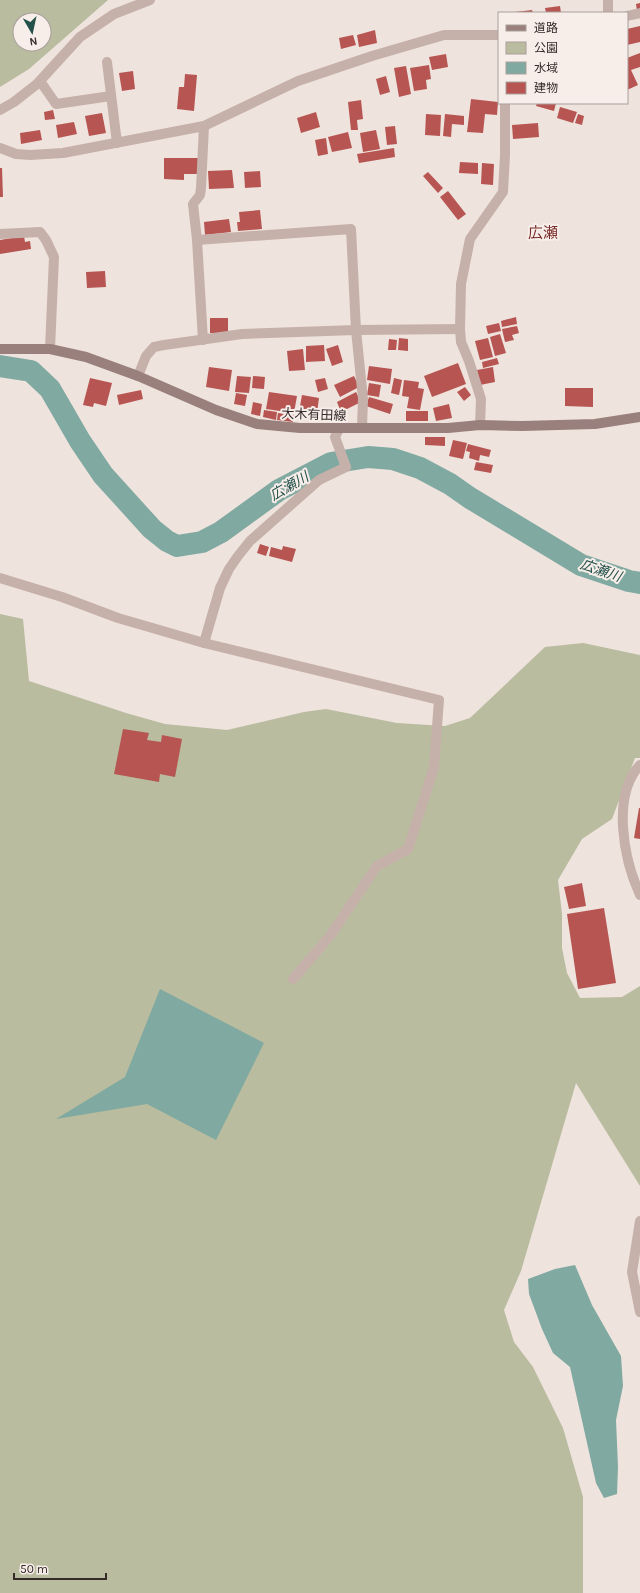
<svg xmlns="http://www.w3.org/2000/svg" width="640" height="1593" font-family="Karla,'Noto Sans JP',sans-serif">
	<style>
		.green { fill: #b9bc9f; fill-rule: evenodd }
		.water { fill: #7fa9a1 }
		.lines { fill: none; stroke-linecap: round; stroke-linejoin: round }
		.river { stroke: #7fa9a1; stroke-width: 22 }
		.building { fill: #b75552 }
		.street { stroke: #c6b1aa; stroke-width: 10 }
		.secondary { stroke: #99807c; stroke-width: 10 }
		.labels { text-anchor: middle; stroke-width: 4; stroke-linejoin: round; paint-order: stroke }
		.street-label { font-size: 13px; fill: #342a29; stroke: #f7ede9 }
		.water-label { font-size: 14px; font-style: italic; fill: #23514a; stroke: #f7ede9 }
		.quarter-label { font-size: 15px; fill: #792d2b; stroke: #f7ede9 }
	</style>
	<rect width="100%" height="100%" fill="#efe3dd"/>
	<g class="green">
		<path d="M0,0H108L29,69L0,87ZM20,20H44V44H20Z"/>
		<path d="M0,614L23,619L29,681L126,713L165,724L227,730L304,712L326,709L397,723L445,726L470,718L545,647L583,643L640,655V758H635L612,819L582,839L558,880L562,914V948L567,973L580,998L622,997L640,986V1186L576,1083L521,1271L504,1310L514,1342L533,1367L563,1428L583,1497V1593H0Z"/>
	</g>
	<g class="water">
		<path d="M160,989L264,1043L216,1140L147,1104L56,1119L125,1077Z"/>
		<path d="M575,1265L592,1305L621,1356L623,1386L616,1420L618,1467L617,1494L604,1498L596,1483L570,1367L553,1353L542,1329L529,1294L528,1279L555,1269Z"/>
	</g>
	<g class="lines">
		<path class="river" d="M0,366L31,371L50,389L80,441L103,475L152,529L167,541L177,546L202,542L221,532L279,490L331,463L368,457L393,459L420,468L450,484L470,498L581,565L629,581L640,583"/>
	</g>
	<g class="building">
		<path d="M640,3V10L637,11L636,4Z"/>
		<path d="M560,6L561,13H546L545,8Z"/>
		<path d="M532,10L533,13H515V12Z"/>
		<path d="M640,26V42L627,45V29Z"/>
		<path d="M375,30L377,43L359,47L357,35Z"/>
		<path d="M353,35L356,45L341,49L339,38Z"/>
		<path d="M640,53V67L631,70L638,85L627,90V58Z"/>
		<path d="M446,54L448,67L432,70L429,57Z"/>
		<path d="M429,65L431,79L426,80L427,89L414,91L410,68Z"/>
		<path d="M406,66L411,94L399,97L394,68Z"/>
		<path d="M133,71L135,89L122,91L119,73Z"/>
		<path d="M185,74L197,75L194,111L177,109L179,87H184Z"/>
		<path d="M386,76L390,92L380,95L376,79Z"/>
		<path d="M471,99L498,102L497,115L485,114L483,133L467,132Z"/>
		<path d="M361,100L363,119L357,120L358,130H351L348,102Z"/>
		<path d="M537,103H556L554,111L536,106Z"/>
		<path d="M560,107L577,112L573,123L557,118Z"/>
		<path d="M53,110L55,119L45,120L44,112Z"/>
		<path d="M316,112L320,127L301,133L297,118Z"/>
		<path d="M102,113L106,133L89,136L85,116Z"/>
		<path d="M426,114L441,115L440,136L425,135Z"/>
		<path d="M445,114L464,116V125L452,124L451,137L443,136Z"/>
		<path d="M578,114L584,116L582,125L575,123Z"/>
		<path d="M74,122L77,134L58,138L56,125Z"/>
		<path d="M538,123L539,137L513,139L512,125Z"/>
		<path d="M395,126L397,144L387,145L385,127Z"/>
		<path d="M40,130L42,140L21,144L20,133Z"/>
		<path d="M376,130L380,149L363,152L360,133Z"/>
		<path d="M348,132L352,148L332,152L328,137Z"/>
		<path d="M326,138L328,154L318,156L315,140Z"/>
		<path d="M394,148L395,157L359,163L357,154Z"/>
		<path d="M164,158H199V174H184V180L164,179Z"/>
		<path d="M460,162L478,163V174L459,173Z"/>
		<path d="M482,163L494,164L493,185L481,184Z"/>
		<path d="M0,168H2L3,197H0Z"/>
		<path d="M232,170L234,188L209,189L208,171Z"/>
		<path d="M260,171L261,187L245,188L244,172Z"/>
		<path d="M428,172L443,188L438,193L423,176Z"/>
		<path d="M448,191L466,214L458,220L440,197Z"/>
		<path d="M260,210L262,229L238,231L237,222H240L239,212Z"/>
		<path d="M229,219L231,232L205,235L204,222Z"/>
		<path d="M24,236L25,242L30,241L31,249L0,254V240Z"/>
		<path d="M105,271L106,287L87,288L86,272Z"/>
		<path d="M516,317L517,324L502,327L501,321Z"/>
		<rect x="210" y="318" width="18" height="15"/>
		<path d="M499,323L501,331L488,334L486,326Z"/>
		<path d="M517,326L519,333L512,335L514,340L505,342L502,329Z"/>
		<path d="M500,334L506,353L495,356L490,337Z"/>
		<path d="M399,338L408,339V351L398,350Z"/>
		<path d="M488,338L493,357L480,360L475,341Z"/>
		<path d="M389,339L397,340L396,350H388Z"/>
		<path d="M324,345L325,361L306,362V346Z"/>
		<path d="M338,345L343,362L332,366L326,349Z"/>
		<path d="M303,349L305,370L289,371L287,351Z"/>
		<path d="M497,358L499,364L483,368L482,362Z"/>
		<path d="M458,363L466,384L432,397L424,376Z"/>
		<path d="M369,366L392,369L390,384L367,380Z"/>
		<path d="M209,367L232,370L229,391L206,387Z"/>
		<path d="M493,367L495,382L480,385L477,370Z"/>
		<path d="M237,376L251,377L249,393L235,392Z"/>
		<path d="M253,376L265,377L264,389L252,388Z"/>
		<path d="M354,376L359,387L340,397L334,385Z"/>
		<path d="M90,378L112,383L106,406L94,403L93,407L83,405Z"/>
		<path d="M325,378L328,389L318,392L315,380Z"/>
		<path d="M394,378L402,380L399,395L391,393Z"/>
		<path d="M404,380L419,382L418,388L424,389L420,410L407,408L409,397L402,396Z"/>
		<path d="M369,383L381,385L379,397L367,395Z"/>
		<path d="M465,387L471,395L464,401L457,392Z"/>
		<path d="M565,388H593V407L565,406Z"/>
		<path d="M141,390L143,399L119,405L117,395Z"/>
		<path d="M269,392L297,396L294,413L266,409Z"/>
		<path d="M356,392L361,402L341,412L337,402Z"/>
		<path d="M236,393L247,395L245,406L234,404Z"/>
		<path d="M302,395L319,398L316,420L298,417Z"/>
		<path d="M369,397L393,404L390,414L366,406Z"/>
		<path d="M253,402L262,404L260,416L251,414Z"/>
		<path d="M449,404L452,418L436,421L433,408Z"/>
		<path d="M264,410L277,412L276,420L263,417Z"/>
		<rect x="406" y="411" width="22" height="10"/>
		<path d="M278,413L294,415L293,422L277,420Z"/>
		<path d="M425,437H445V446L425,445Z"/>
		<path d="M453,440L467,443L463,459L449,456Z"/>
		<path d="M468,444L491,450L489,457L480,455L479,461L469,458L470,452L466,451Z"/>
		<path d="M476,462L493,465L491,473L474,470Z"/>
		<path d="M260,544L269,547L266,556L257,553Z"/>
		<path d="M283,546L296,549L292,562L269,556L271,547L282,550Z"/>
		<path d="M123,729L149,733L147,740L161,742L162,735L182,739L175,777L160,774L159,782L114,774Z"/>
		<path d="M639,808H640V839L634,838Z"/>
		<path d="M582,883L586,906L569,909L564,887Z"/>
		<path d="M604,908L616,983L578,989L567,914Z"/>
	</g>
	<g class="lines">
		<g class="street">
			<path d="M608,0V13"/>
			<path d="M627,16L640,13"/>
			<path d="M107,62L117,143"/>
			<path d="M40,81L56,104L111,96"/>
			<path d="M0,110L14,102L37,84L80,37L114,14L150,0"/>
			<path d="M0,148L16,154L30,155L63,153L204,126L298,81L372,56L444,35H499"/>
			<path d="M0,234L40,232L46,240L54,257L50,349"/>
			<path d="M197,240L351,229L356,330L363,399L362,428"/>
			<path d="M203,340L197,240L193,204L200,195L201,188L204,126"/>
			<path d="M138,376L146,356L154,347L164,345L242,334L356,330L460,329"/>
			<path d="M480,425L481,399L469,361L461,342L460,329L461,284L470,239L503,192L505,155V103"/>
			<path d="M0,578L62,597L118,618L204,643L439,700L434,767L408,849L377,866L330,936L293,979"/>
			<path d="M204,643L220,588L229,569L238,556L250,541L319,480L346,467L335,437L339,429"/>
			<path d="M640,765C611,796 624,860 640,895"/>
			<path d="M640,1221L632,1272L640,1312"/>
		</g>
		<path class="secondary" d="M0,349H50L86,357L138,376L216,410L257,424L300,428H448L480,425L522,426L595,424L640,417"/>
	</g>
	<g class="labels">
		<g class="street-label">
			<text transform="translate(314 414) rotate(2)" y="5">大木有田線</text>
		</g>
		<g class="water-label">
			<text transform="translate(289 486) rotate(-30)" y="5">広瀬川</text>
			<text transform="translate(601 570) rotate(19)" y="5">広瀬川</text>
		</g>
		<g class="quarter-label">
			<text x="543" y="238">広瀬</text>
		</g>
	</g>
	<rect x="498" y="12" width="130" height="92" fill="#f7ede9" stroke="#a99f9c"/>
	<rect x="506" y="25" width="20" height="6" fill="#99807c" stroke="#a99f9c"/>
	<text x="534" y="32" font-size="12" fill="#342a29">道路</text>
	<rect x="506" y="42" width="20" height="12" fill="#b9bc9f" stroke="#a99f9c"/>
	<text x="534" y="52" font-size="12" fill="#342a29">公園</text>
	<rect x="506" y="62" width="20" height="12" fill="#7fa9a1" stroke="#a99f9c"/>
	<text x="534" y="72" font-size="12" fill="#342a29">水域</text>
	<rect x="506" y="82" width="20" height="12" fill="#b75552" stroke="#a99f9c"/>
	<text x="534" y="92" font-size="12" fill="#342a29">建物</text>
	<g transform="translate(32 32) rotate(171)"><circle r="19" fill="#f7ede9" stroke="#a99f9c"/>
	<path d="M0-3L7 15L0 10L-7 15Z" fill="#23514a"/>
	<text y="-6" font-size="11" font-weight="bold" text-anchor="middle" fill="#342a29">N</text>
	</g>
	<path d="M14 1573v6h92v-6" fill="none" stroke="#342a29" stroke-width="2"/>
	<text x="20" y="1573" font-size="12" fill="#342a29" stroke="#f7ede9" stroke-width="3" paint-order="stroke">50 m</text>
</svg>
